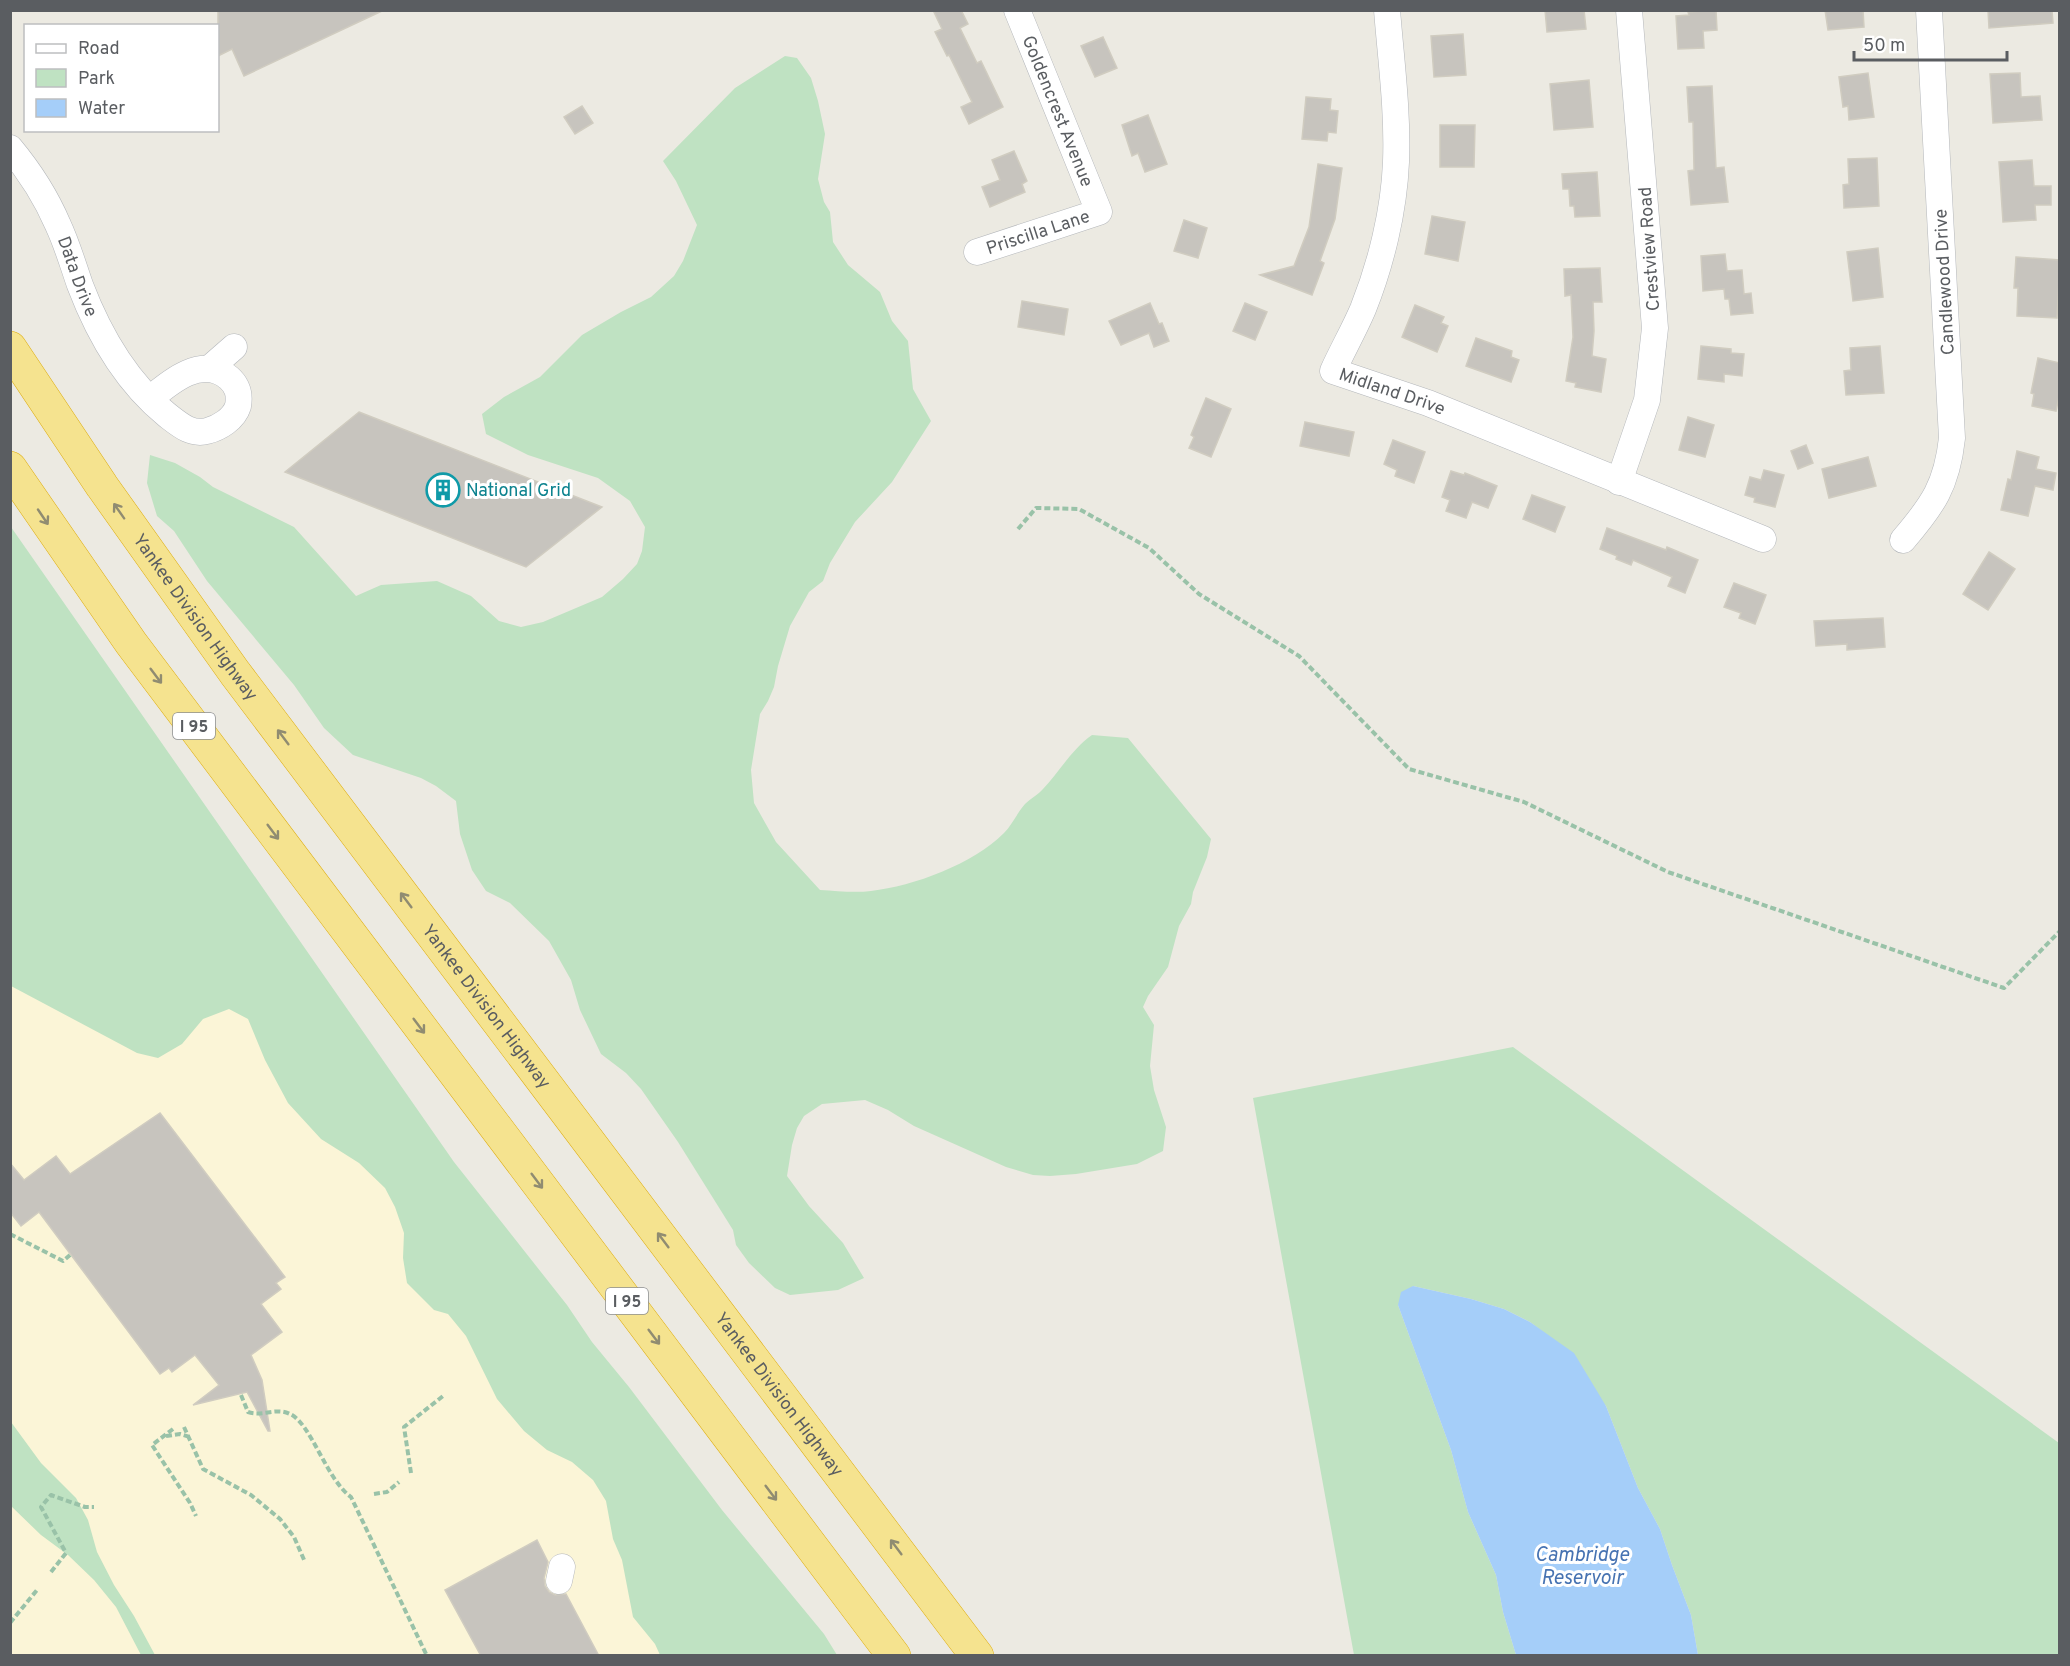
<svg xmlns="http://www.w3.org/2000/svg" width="2070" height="1666" font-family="Overpass,sans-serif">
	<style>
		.commercial { fill: #fbf5d7 }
		.green { fill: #bfe2c2 }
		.water { fill: #a5cef9 }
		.building { fill: #c7c4be; stroke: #d0ccc0; stroke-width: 1.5 }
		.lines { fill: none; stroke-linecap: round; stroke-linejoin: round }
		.minor-casing { stroke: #b4b7bb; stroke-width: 27 }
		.highway-casing { stroke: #dead10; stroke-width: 34 }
		.path { stroke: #99c2a8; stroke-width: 4; stroke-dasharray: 6 3; stroke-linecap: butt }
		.minor { stroke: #fff; stroke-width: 26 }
		.highway { stroke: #f5e38f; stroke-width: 33 }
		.oneway { stroke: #908c71 }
		.labels { text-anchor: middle; stroke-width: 6; stroke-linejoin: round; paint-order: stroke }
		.shield { fill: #fff; stroke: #8c8e90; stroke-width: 1.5 }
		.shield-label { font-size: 16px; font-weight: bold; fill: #5a5d61 }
		.street-label { font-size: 18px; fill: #5a5d61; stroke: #fff }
		.culture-label { font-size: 18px; fill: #0d838f; stroke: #fff; text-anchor: start }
		.water-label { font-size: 20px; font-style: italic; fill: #4773b2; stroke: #fff }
	</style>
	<rect width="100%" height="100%" fill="#eceae2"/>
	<path class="commercial" d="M118,800L764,1655L11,1656V808Z"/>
	<g class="green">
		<path d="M785,56L797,58L811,78L818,101L825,134L818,179L824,202L830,212L833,242L848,265L880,292L892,321L908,341L913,389L931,421L892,482L855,522L830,563L823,581L809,592L790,626L778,666L774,687L768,701L760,714L751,770L754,803L776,842L820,890C837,891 855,893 871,891C914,886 973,864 1004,833C1012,825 1017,813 1025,804C1031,798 1038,795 1043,789C1060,771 1072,749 1092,735L1128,738L1211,839L1207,857L1193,892L1191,904L1179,926L1168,967L1148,996L1143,1007L1154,1025L1150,1066L1154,1090L1166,1127L1163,1151L1137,1164L1076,1174L1050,1176L1033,1175L1006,1167L914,1126L888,1110L865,1100L822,1104L804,1116L797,1128L792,1145L787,1176L809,1206L843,1243L864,1278L838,1290L790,1295L775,1288L749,1263L736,1245L733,1230L678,1142L641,1089L626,1073L601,1054L580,1010L571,980L549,941L510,903L486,891L472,870L460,834L456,801L436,786L421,778L353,755L324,728L294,685L207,581L174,531L157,516L147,483L150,455L175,463L200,477L213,487L294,527L356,596L381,585L437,581L471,596L499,621L521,627L543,622L602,597L623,579L637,564L642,551L645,527L630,501L598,478L528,455L486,434L482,414L504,397L540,377L582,335L621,312L651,297L674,276L683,261L697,225L676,181L663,161L735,88Z"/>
		<path d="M11,527L454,1162L567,1305L592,1342L629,1387L722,1510L824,1634L837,1655H660L655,1644L633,1617L622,1560L613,1539L606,1501L593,1480L572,1462L547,1450L524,1431L497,1399L466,1336L448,1314L434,1310L407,1283L403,1258L404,1233L395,1207L385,1188L359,1163L321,1139L288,1103L265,1060L248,1019L229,1009L203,1019L182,1044L158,1058L137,1053L11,986Z"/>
		<path d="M1513,1047L2059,1443V1655H1698L1691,1615L1672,1565L1660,1529L1638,1488L1606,1406L1547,1335L1530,1322L1504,1309L1471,1299L1413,1286L1398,1305L1451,1450L1468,1512L1496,1575L1503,1612L1516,1655H1354L1253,1098Z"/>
		<path d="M11,1422L41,1463L76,1498L88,1520L97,1552L114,1585L134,1616L155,1655H141L116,1607L94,1580L68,1555L41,1535L11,1506Z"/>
	</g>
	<path class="water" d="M1413,1286L1471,1299L1504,1309L1530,1322L1574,1353L1606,1406L1638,1488L1660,1529L1672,1565L1691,1615L1698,1655H1516L1503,1612L1496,1575L1468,1512L1451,1450L1398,1305L1401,1292Z"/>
	<g class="building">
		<path d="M218,10H384L244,76L232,49L218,56Z"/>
		<path d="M933,10H961L968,24L960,28L977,63L981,61L1003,107L969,124L961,107L972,102L949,55L947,56L935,32L942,29Z"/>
		<path d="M1545,10H1584L1586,29L1547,32Z"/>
		<path d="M1716,10L1717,30L1703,31L1704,48L1678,49L1676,16L1689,15L1688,12Z"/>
		<path d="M1825,10H1863L1864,27L1828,30Z"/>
		<path d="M1988,10H2052L2053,23L1989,28Z"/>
		<path d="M1463,34L1466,75L1434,77L1431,36Z"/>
		<path d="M1103,37L1117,68L1095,77L1081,46Z"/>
		<path d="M1868,73L1874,117L1849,120L1848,106L1843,107L1839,77Z"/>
		<path d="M2020,73L2021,97L2040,96L2042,120L1993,123L1990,74Z"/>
		<path d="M1589,80L1593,127L1554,130L1550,84Z"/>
		<path d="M1712,86L1716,168L1724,167L1728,202L1691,205L1688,171L1694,170L1693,122H1689L1687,87Z"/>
		<path d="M1306,97L1331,99L1330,110L1338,111L1336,133L1328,132L1327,141L1302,139Z"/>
		<path d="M582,106L593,123L575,134L564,117Z"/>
		<path d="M1148,115L1167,164L1145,172L1138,153L1132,156L1122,125Z"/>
		<path d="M1440,125H1475L1474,167H1440Z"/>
		<path d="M1014,151L1027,181L1022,184L1025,192L990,207L982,187L1000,180L992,160Z"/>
		<path d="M1877,158L1879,206L1844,208L1843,185L1849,184L1848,159Z"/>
		<path d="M2032,160L2034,186H2051V205H2035L2036,220L2003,222L1999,162Z"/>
		<path d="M1318,164L1342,168L1335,219L1320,261L1324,263L1312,295L1260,275L1294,266L1309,227Z"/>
		<path d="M1597,172L1600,216L1575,217L1574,206H1570L1569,189H1563L1562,174Z"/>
		<path d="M1432,216L1465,222L1458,261L1425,254Z"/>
		<path d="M1184,220L1207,228L1198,258L1174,251Z"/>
		<path d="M1878,248L1883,297L1853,301L1847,252Z"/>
		<path d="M1725,254L1727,271L1742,270L1744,294L1751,293L1753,313L1731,315L1729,299H1725L1724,289L1703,291L1701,256Z"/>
		<path d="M2016,257L2060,260L2057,318L2017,316L2018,288H2014Z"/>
		<path d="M1600,268L1602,302H1593L1594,331L1592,356L1606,359L1601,392L1575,387L1576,383L1566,381L1573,337L1571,295L1565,296L1564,269Z"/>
		<path d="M1022,301L1068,309L1064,335L1018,327Z"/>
		<path d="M1150,303L1159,324L1162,323L1169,341L1154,347L1149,333L1121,345L1109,321Z"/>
		<path d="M1245,303L1267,312L1255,340L1233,331Z"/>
		<path d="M1415,305L1444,317L1441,323L1448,326L1437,352L1402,337Z"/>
		<path d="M1476,338L1512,351L1511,357L1519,360L1511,382L1466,366Z"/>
		<path d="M1701,346L1731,349V353L1744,354L1742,376L1724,374V382L1698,379Z"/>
		<path d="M1880,346L1884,393L1846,395L1844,371L1851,370L1850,348Z"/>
		<path d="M2038,358L2060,363V392L2056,411L2032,406L2034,394L2031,393Z"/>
		<path d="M1206,398L1231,409L1211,457L1189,448L1194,437L1191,435Z"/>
		<path d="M359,412L602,507L526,567L285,472Z"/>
		<path d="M1688,417L1714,425L1705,457L1679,450Z"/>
		<path d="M1305,422L1354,432L1349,456L1300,446Z"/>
		<path d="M1393,440L1425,452L1414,483L1395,476L1397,470L1384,464Z"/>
		<path d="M1806,445L1813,463L1798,469L1791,451Z"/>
		<path d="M2017,451L2039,457L2036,469L2056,473L2053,490L2035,486L2028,516L2001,510L2008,479L2011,480Z"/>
		<path d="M1868,457L1876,486L1829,498L1822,469Z"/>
		<path d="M1764,470L1784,475L1775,507L1754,502L1755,498L1745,495L1750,477L1761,480Z"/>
		<path d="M1451,471L1464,475L1465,473L1497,486L1488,508L1472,502L1466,518L1446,511L1450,500L1442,497Z"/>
		<path d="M1532,495L1565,507L1555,532L1523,519Z"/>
		<path d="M1607,528L1666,550L1667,547L1698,560L1685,593L1668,586L1672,577L1633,560L1631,565L1616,559L1617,556L1600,549Z"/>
		<path d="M1989,552L2015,569L1988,610L1963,594Z"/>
		<path d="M1734,583L1766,595L1755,624L1739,618L1741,613L1724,607Z"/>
		<path d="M1883,618L1885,647L1847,650V644L1816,646L1814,621Z"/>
		<path d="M160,1113L285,1277L276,1283L281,1289L261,1304L282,1332L251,1355L262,1380L270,1431H268L247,1392L193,1405L219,1385L195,1355L172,1372L169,1368L160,1374L39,1212L21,1226L10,1212V1163L24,1180L56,1156L70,1174Z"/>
		<path d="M537,1540L548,1562L544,1578L545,1586L549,1592L555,1595L566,1594L599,1656H481L445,1590Z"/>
	</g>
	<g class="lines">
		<g class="minor-casing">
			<g id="minor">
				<path id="s1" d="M1387,10C1391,60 1398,112 1396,162C1394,211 1381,264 1363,309C1354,330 1342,351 1333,371L1428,403L1763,539"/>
				<path id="s2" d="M10,148C30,172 46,197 58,225C67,244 73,265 80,285C99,335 125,381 167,415C180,425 191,435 207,431C219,428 234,419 238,406C240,395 238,386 229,378C202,355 171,381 150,399"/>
				<path id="s3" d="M977,252L1099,212L1017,10"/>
				<path d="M210,368L234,347"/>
				<path d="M1619,482L1647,400L1655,328L1629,10"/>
				<path d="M1903,540C1933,505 1947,485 1952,438L1929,10"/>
				<path d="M559,1581L562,1567"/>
			</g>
		</g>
		<g class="highway-casing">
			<g id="highway">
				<path id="s4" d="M10,348L102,486L235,673L977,1656"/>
				<path d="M10,468L131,643L894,1656"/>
			</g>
		</g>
		<g class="path">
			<path d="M1018,529L1036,508L1079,509L1149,548L1199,594L1299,656L1409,769L1524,802L1668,872L2004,988L2060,931"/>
			<path d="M10,1234L63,1261L70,1255"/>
			<path d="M241,1395L248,1412C262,1417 276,1407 290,1414C311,1423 326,1479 351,1497L427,1656"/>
			<path d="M184,1427L203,1469L251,1495L280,1519L294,1537L305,1562"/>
			<path d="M173,1429L152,1445L190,1503L196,1516"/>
			<path d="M166,1436L180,1434L190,1437"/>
			<path d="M411,1473L404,1427L443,1396"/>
			<path d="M374,1494L387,1492L399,1482"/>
			<path d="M51,1572L66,1553L41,1507L51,1495L85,1507H94"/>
			<path d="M10,1623L37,1590"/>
		</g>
		<use href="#minor" class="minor"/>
		<use href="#highway" class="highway"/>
	</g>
	<defs><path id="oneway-shaft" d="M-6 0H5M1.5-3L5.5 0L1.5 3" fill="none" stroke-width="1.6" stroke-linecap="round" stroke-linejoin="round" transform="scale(1.5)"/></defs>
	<g class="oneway">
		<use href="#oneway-shaft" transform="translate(119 511) rotate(-125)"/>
		<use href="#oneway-shaft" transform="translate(43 517) rotate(56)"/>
		<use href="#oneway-shaft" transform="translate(156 676) rotate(53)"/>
		<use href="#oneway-shaft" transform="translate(283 737) rotate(-127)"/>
		<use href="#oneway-shaft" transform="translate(273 832) rotate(53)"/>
		<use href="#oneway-shaft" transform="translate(406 900) rotate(-127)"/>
		<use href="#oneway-shaft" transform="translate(419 1026) rotate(53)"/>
		<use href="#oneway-shaft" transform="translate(537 1181) rotate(53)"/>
		<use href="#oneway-shaft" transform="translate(663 1240) rotate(-127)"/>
		<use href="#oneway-shaft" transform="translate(654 1337) rotate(53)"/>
		<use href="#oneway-shaft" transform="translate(771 1493) rotate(53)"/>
		<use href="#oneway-shaft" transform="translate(896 1547) rotate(-127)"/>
	</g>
	<defs>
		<g id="building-ring" transform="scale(1.725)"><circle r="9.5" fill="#fff" stroke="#0f9aa8" stroke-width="1.5"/><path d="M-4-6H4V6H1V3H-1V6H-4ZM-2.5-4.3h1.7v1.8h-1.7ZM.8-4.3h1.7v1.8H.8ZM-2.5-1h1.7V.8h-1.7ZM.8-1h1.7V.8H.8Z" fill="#0f9aa8"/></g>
	</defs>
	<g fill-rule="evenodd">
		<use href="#building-ring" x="443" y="490"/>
	</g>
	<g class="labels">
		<g class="shield">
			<rect x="173" y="713" width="42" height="26" rx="4.5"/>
			<rect x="606" y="1288" width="42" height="26" rx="4.5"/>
		</g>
		<g class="shield-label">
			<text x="194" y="732">I 95</text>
			<text x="627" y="1307">I 95</text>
		</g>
		<g class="street-label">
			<text transform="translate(1058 111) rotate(68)" y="6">Goldencrest Avenue</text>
			<text dy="6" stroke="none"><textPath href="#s3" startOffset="64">Priscilla Lane</textPath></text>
			<text transform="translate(1649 249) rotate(-94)" y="6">Crestview Road</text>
			<text dy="6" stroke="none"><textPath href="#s2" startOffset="146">Data Drive</textPath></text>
			<text transform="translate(1944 282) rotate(-93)" y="6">Candlewood Drive</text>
			<text dy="6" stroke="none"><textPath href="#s1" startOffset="435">Midland Drive</textPath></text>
			<text dy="6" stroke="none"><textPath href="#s4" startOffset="327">Yankee Division Highway</textPath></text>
			<text dy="6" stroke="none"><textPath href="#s4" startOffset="813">Yankee Division Highway</textPath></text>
			<text dy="6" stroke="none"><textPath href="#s4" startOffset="1299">Yankee Division Highway</textPath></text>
		</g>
		<g class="culture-label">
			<text x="466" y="496">National Grid</text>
		</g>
		<g class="water-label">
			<text x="1582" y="1561">Cambridge<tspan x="1582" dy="23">Reservoir</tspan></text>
		</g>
	</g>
	<rect width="2070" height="1666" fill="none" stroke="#5a5d61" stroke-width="24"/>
	<rect x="24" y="24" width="195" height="108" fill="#ffffff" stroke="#bdbec0" stroke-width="1.5"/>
	<rect x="36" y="44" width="30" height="9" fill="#ffffff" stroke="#bdbec0" stroke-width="1.5"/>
	<text x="78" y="54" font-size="18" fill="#5a5d61">Road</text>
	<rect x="36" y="69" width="30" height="18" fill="#bfe2c2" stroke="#bdbec0" stroke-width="1.5"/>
	<text x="78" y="84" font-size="18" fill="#5a5d61">Park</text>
	<rect x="36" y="99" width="30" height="18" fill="#a5cef9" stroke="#bdbec0" stroke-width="1.5"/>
	<text x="78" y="114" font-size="18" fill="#5a5d61">Water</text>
	<path d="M1854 51v9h153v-9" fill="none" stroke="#5a5d61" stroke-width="3"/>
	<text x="1863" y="51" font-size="18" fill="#5a5d61" stroke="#ffffff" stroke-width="4.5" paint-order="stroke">50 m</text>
</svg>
